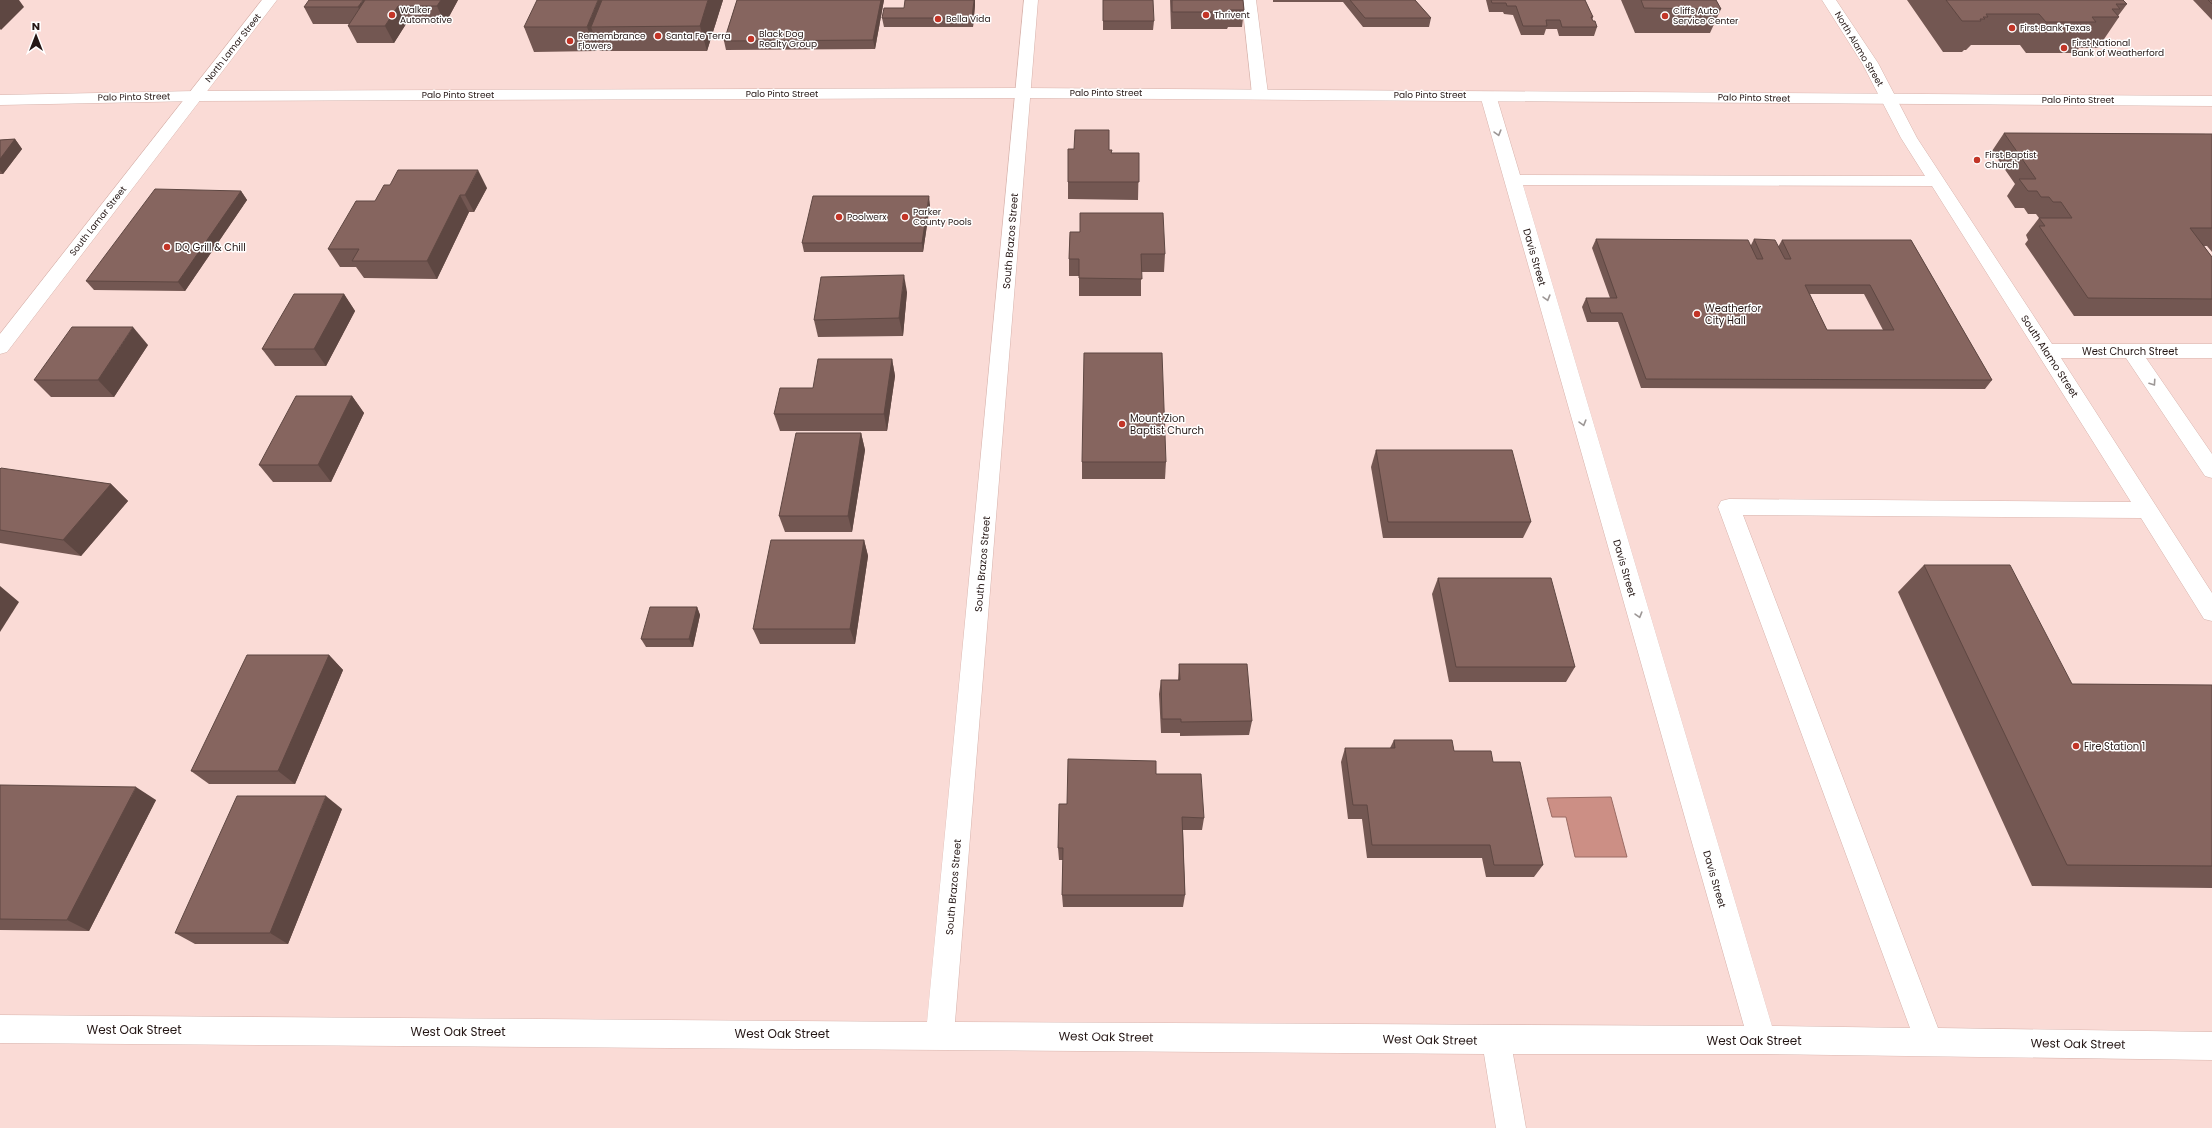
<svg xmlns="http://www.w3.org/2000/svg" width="2212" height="1128" font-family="Poppins,sans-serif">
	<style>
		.water { fill: #cc8f85; stroke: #9a6b63 }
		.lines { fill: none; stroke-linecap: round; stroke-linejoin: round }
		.minor-casing { stroke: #d7b3ac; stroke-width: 1 }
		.major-casing { stroke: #d7b3ac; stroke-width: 1 }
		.minor { fill: #fff; fill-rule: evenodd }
		.major { fill: #fff; fill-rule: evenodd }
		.wall { fill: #735752; fill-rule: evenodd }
		.shaded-wall { fill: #5e4742 }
		.building { fill: #86655f; stroke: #5e4742; fill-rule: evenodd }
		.oneway { stroke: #9d9796 }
		.poi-dot { fill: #c23527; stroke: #fff; stroke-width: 1.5 }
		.labels { text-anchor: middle; stroke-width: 3; stroke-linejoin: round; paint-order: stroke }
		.far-poi-label { font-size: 9px; fill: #251715; stroke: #fff; text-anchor: start }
		.far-street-label { font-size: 9px; fill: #251715; stroke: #fff }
		.street-label { font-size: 10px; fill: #251715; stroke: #fff }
		.poi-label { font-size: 10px; fill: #251715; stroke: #fff; text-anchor: start }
		.near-street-label { font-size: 12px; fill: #251715; stroke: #fff }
	</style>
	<rect width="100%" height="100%" fill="#fadbd6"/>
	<path class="water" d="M1611,797L1627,857H1575L1566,817H1552L1547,798Z"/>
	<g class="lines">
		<g class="minor-casing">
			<g id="minor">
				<path d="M262,0H277L7,352L0,354V334Z"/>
				<path d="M1024,0H1038L955,1022L1744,1026L1480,95L1482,92H1494L1496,95L1520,175L1925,176L1901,138L1862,63L1822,0H1836L1878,63L1917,138L2052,344H2212V358H2146L2212,454V478L2205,476L2126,358H2061L2212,593V621L2204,619L2141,518L1743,515L1938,1028L2212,1032V1060L1762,1054H1513L1526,1128H1496L1484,1054L0,1043V1015L927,1022ZM1523,185L1932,186L2131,502L1729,499L1721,501L1718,507L1910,1028L1772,1026Z"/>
				<path d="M1242,0H1256L1268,94L1266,97H1254L1252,94Z"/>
			</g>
		</g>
		<g class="major-casing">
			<path id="major" d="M1022,88L2212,96V106L1022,98L196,101L0,105V95L196,91Z"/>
		</g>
		<use href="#minor" class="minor"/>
		<use href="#major" class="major"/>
	</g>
	<g class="wall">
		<path d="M458,0L445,24H406L394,43H357L348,26L349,24H313L304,7Z"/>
		<path d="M723,0L707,51H600L598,46L596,51L534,52L524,27Z"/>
		<path d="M737,0H884L875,49L726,50L724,41Z"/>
		<path d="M1103,0L1154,21L1153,30H1103Z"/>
		<path d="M1170,0H1243L1244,10L1242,27H1228L1227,29H1171Z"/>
		<path d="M1273,0H1415L1431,18L1429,27H1363L1343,2H1273Z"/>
		<path d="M1486,0H1585L1593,17L1592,20L1593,21L1597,27L1594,36H1559L1557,29H1546L1544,35H1521L1513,15L1504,14L1503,12H1489Z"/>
		<path d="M1621,0H1716L1721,9L1710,33H1635Z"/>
		<path d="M1907,0H2123L2127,4L2118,16L2119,17L2098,48H2079L2075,53H2026L2020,45H1971L1966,50H1964L1962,52H1943Z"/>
		<path d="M2193,0H2212V20Z"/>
		<path d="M975,5L973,27H884L882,18L904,8Z"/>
		<path d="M2004,133L2212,134V252L2207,246H2204L2212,257V316H2074L2025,244L2028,240L2026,235L2039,218L2036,214H2028L2024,208H2015L2007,196L2015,184L1992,151Z"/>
		<path d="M15,139L22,149L3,174H0V140Z"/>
		<path d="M1074,149L1109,150L1112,153H1139L1138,200L1068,199V182Z"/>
		<path d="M487,188L474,212H469L437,279L364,278L356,267H340L328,249L375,201Z"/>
		<path d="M241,191L247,200L185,291L94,290L86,281Z"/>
		<path d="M930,205L923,252H804L802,243Z"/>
		<path d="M1070,232L1165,254L1164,272H1141V296H1079V276H1069V259Z"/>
		<path d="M1596,239L1751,245L1754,239L1778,247L1782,240H1911L1992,380L1985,389L1641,388L1618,322H1587L1582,307L1586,298H1610L1592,248ZM1810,294H1864L1883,330H1827Z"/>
		<path d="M907,292L903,336L818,337L814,320Z"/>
		<path d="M344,294L355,311L326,366H275L262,349Z"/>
		<path d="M148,345L114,397H51L34,380Z"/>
		<path d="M892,359L895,376L887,431H780L774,414L813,388Z"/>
		<path d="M352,396L364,413L331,482H273L259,465Z"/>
		<path d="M861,433L865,450L852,532H785L779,516Z"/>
		<path d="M1376,450L1531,522L1523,538H1383L1371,467Z"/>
		<path d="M1082,462H1166L1165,479H1082Z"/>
		<path d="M0,469L111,484L128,501L81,556L0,543Z"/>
		<path d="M864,540L868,556L855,644H760L753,629Z"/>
		<path d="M1924,565L2072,684L2212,686V888L2032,886L1898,592Z"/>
		<path d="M1438,578L1575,667L1566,682H1449L1432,594Z"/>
		<path d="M697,607L700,615L693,647H646L641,639Z"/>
		<path d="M329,655L343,670L295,784H209L191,771Z"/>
		<path d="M1179,664L1252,721L1249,735L1180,736V733H1161L1159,694L1161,680H1178Z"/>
		<path d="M1394,740L1454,751L1493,762L1543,865L1534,877H1486L1482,858H1367L1362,819H1348L1341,762L1345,748H1390Z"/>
		<path d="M1156,774L1204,818L1202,830H1183L1185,895L1183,907H1063L1062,895L1063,860H1059L1058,848L1067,804Z"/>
		<path d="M0,785L156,800L89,931L0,930Z"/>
		<path d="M342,809L288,944H195L175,933Z"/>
	</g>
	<g class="shaded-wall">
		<path d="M0,0H19L24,7L1,30L0,29Z"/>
		<path d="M363,0H383L367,24L358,7Z"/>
		<path d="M441,0H458L445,24L437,6Z"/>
		<path d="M598,0H610L591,27L598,46L596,51L587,27Z"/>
		<path d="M708,0H723L707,51L700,26Z"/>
		<path d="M881,0H884L875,49L873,40Z"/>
		<path d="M974,0H975V5L973,27L972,18Z"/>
		<path d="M398,6L406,24L394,43L385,26Z"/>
		<path d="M15,139L22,149L3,174L0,170V159Z"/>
		<path d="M478,170L487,188L474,212L465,195Z"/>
		<path d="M241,191L247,200L185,291L178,282Z"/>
		<path d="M460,195L469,212L437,279L427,261Z"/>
		<path d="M929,196L930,205L923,252L922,243Z"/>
		<path d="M904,275L907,292L903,336L899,318Z"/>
		<path d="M344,294L355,311L326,366L314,349Z"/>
		<path d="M133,327L148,345L114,397L98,380Z"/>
		<path d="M892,359L895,376L887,431L884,414Z"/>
		<path d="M352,396L364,413L331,482L318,465Z"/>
		<path d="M861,433L865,450L852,532L848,516Z"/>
		<path d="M111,484L128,501L81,556L63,540Z"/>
		<path d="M864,540L868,556L855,644L850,629Z"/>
		<path d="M0,586L19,602L0,632Z"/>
		<path d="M697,607L700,615L693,647L689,639Z"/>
		<path d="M329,655L343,670L295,784L278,771Z"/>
		<path d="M136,787L156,800L89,931L67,920Z"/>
		<path d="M326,796L342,809L288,944L270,933Z"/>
	</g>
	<g class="building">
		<path d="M309,0H363L358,7H304Z"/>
		<path d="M365,0H441L437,6H398L385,26H348Z"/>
		<path d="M537,0H598L587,27H524Z"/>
		<path d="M602,0H708L700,26L591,27Z"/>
		<path d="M737,0H881L873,40L724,41Z"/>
		<path d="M905,0H974L972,18H882L884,8H904Z"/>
		<path d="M1103,0H1153L1154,21H1103Z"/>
		<path d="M1172,0H1243L1244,10H1229V12H1172Z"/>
		<path d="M1350,0H1415L1431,18H1365Z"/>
		<path d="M1491,0H1585L1593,17H1591L1593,21H1595L1597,27H1562L1560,20H1546L1547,26H1523L1516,6H1507L1506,3H1492Z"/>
		<path d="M1641,0H1716L1721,9L1644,8Z"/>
		<path d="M1946,0H2123L2127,4H2116L2120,9H2112L2119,17H2092L2096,22H2046L2039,14H1986L1988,17H1983L1985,19H1980L1981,21H1962Z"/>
		<path d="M2208,0H2212V4Z"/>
		<path d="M1075,130H1109V150H1112L1111,153H1139V182H1068V149H1074Z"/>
		<path d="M2004,133L2212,134V228H2190L2212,257V299L2088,298L2039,226H2045L2039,218H2072L2061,202H2053L2049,197H2041L2037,191H2028L2019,179H2036Z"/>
		<path d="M15,139L0,159V140Z"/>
		<path d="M398,170H478L465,195H460L427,261H352L359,249H328L356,201H375L384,185H390Z"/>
		<path d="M155,189L241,191L178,282L86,281Z"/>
		<path d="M813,196H929L922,243H802Z"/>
		<path d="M1080,213H1163L1165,254H1141L1142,279L1079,278V259H1069L1070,232H1080Z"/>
		<path d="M1596,239L1748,240L1757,259H1763L1754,239L1775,240L1785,259H1791L1782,240H1911L1992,380L1646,379L1622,313H1591L1586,298H1617ZM1805,285H1870L1894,330H1827Z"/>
		<path d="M904,275L899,318L814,320L821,277Z"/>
		<path d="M294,294H344L314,349H262Z"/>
		<path d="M72,327H133L98,380H34Z"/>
		<path d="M1084,353H1162L1166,462H1082Z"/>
		<path d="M818,359H892L884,414H774L780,388H813Z"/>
		<path d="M296,396H352L318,465H259Z"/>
		<path d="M796,433H861L848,516H779Z"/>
		<path d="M1376,450H1512L1531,522H1388Z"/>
		<path d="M1,468L111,484L63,540L0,530V469Z"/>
		<path d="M771,540H864L850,629H753Z"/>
		<path d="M1924,565H2010L2072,684L2212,685V866L2067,865Z"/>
		<path d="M1438,578H1551L1575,667H1456Z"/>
		<path d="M650,607H697L689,639H641Z"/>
		<path d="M247,655H329L278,771H191Z"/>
		<path d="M1179,664H1247L1252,721L1181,722V719H1162L1161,680H1180Z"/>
		<path d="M1394,740H1452L1454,751H1491L1493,762H1520L1543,865H1494L1490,845H1372L1367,805H1353L1345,748H1395Z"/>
		<path d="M1068,759L1156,761V774H1201L1204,818L1182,817L1185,895H1062L1063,848H1058L1059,804H1067Z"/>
		<path d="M0,785L136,787L67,920L0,919Z"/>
		<path d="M237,796H326L270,933H175Z"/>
	</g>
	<defs><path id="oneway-chevron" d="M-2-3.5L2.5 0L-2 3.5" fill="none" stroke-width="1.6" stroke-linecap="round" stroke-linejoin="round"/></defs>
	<g class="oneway">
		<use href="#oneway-chevron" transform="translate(1498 133) rotate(74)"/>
		<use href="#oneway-chevron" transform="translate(1547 298) rotate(74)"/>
		<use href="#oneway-chevron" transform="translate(2153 383) rotate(56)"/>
		<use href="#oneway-chevron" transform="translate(1583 423) rotate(74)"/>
		<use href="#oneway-chevron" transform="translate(1639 615) rotate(74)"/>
	</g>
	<g class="poi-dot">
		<circle cx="392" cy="15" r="4"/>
		<circle cx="1206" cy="15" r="4"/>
		<circle cx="1665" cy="16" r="4"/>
		<circle cx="938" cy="19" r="4"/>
		<circle cx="2012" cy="28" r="4"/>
		<circle cx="658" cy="36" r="4"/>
		<circle cx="751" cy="39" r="4"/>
		<circle cx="570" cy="41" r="4"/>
		<circle cx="2064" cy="48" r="4"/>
		<circle cx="1977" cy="160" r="4"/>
		<circle cx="839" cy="217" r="4"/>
		<circle cx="905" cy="217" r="4"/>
		<circle cx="167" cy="247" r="4"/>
		<circle cx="1697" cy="314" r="4"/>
		<circle cx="1122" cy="424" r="4"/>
		<circle cx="2076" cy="746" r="4"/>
	</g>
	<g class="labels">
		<g class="far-poi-label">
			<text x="400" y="13">Walker<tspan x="400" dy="10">Automotive</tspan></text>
			<text x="1673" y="14">Cliffs Auto<tspan x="1673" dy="10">Service Center</tspan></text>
			<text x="1214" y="18">Thrivent</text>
			<text x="946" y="22">Bella Vida</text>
			<text x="2020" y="31">First Bank Texas</text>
			<text x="759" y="37">Black Dog<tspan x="759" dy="10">Realty Group</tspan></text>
			<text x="578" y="39">Remembrance<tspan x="578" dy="10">Flowers</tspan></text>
			<text x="666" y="39">Santa Fe Terra</text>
			<text x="2072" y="46">First National<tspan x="2072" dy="10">Bank of Weatherford</tspan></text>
			<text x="1985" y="158">First Baptist<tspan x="1985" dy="10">Church</tspan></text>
			<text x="913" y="215">Parker<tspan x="913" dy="10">County Pools</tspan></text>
			<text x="847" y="220">Poolwerx</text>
		</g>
		<g class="far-street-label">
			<text transform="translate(233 48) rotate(-52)" y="3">North Lamar Street</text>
			<text transform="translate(1859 49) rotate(59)" y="3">North Alamo Street</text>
			<text x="1106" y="96">Palo Pinto Street</text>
			<text x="782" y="97">Palo Pinto Street</text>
			<text x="458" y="98">Palo Pinto Street</text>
			<text x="1430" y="98">Palo Pinto Street</text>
			<text transform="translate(134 97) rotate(-1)" y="3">Palo Pinto Street</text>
			<text transform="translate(1754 98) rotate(1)" y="3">Palo Pinto Street</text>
			<text x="2078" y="103">Palo Pinto Street</text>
			<text transform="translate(98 221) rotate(-52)" y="3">South Lamar Street</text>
		</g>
		<g class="street-label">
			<text transform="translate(1010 241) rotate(-85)" y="4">South Brazos Street</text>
			<text transform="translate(1535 257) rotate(74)" y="4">Davis Street</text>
			<text x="2130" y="355">West Church Street</text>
			<text transform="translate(2050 356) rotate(57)" y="4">South Alamo Street</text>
			<text transform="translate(982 564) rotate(-85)" y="4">South Brazos Street</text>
			<text transform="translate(1625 568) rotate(74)" y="4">Davis Street</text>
			<text transform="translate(1715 879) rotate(74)" y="4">Davis Street</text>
			<text transform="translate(953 887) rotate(-85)" y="4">South Brazos Street</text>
		</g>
		<g class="poi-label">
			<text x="175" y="251">DQ Grill &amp; Chill</text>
			<text x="1705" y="312">Weatherfor<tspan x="1705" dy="12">City Hall</tspan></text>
			<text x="1130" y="422">Mount Zion<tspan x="1130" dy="12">Baptist Church</tspan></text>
			<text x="2084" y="750">Fire Station 1</text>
		</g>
		<g class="near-street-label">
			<text x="134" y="1034">West Oak Street</text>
			<text x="458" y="1036">West Oak Street</text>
			<text x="782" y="1038">West Oak Street</text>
			<text transform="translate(1106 1037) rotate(1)" y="4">West Oak Street</text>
			<text transform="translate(1430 1040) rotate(1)" y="4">West Oak Street</text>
			<text x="1754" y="1045">West Oak Street</text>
			<text transform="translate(2078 1044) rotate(1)" y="4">West Oak Street</text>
		</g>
	</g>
	<g transform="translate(36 36)" stroke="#ffffff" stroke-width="3" paint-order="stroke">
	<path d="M0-3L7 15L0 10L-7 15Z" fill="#251715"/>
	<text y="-6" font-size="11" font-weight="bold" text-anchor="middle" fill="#251715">N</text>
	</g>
</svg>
